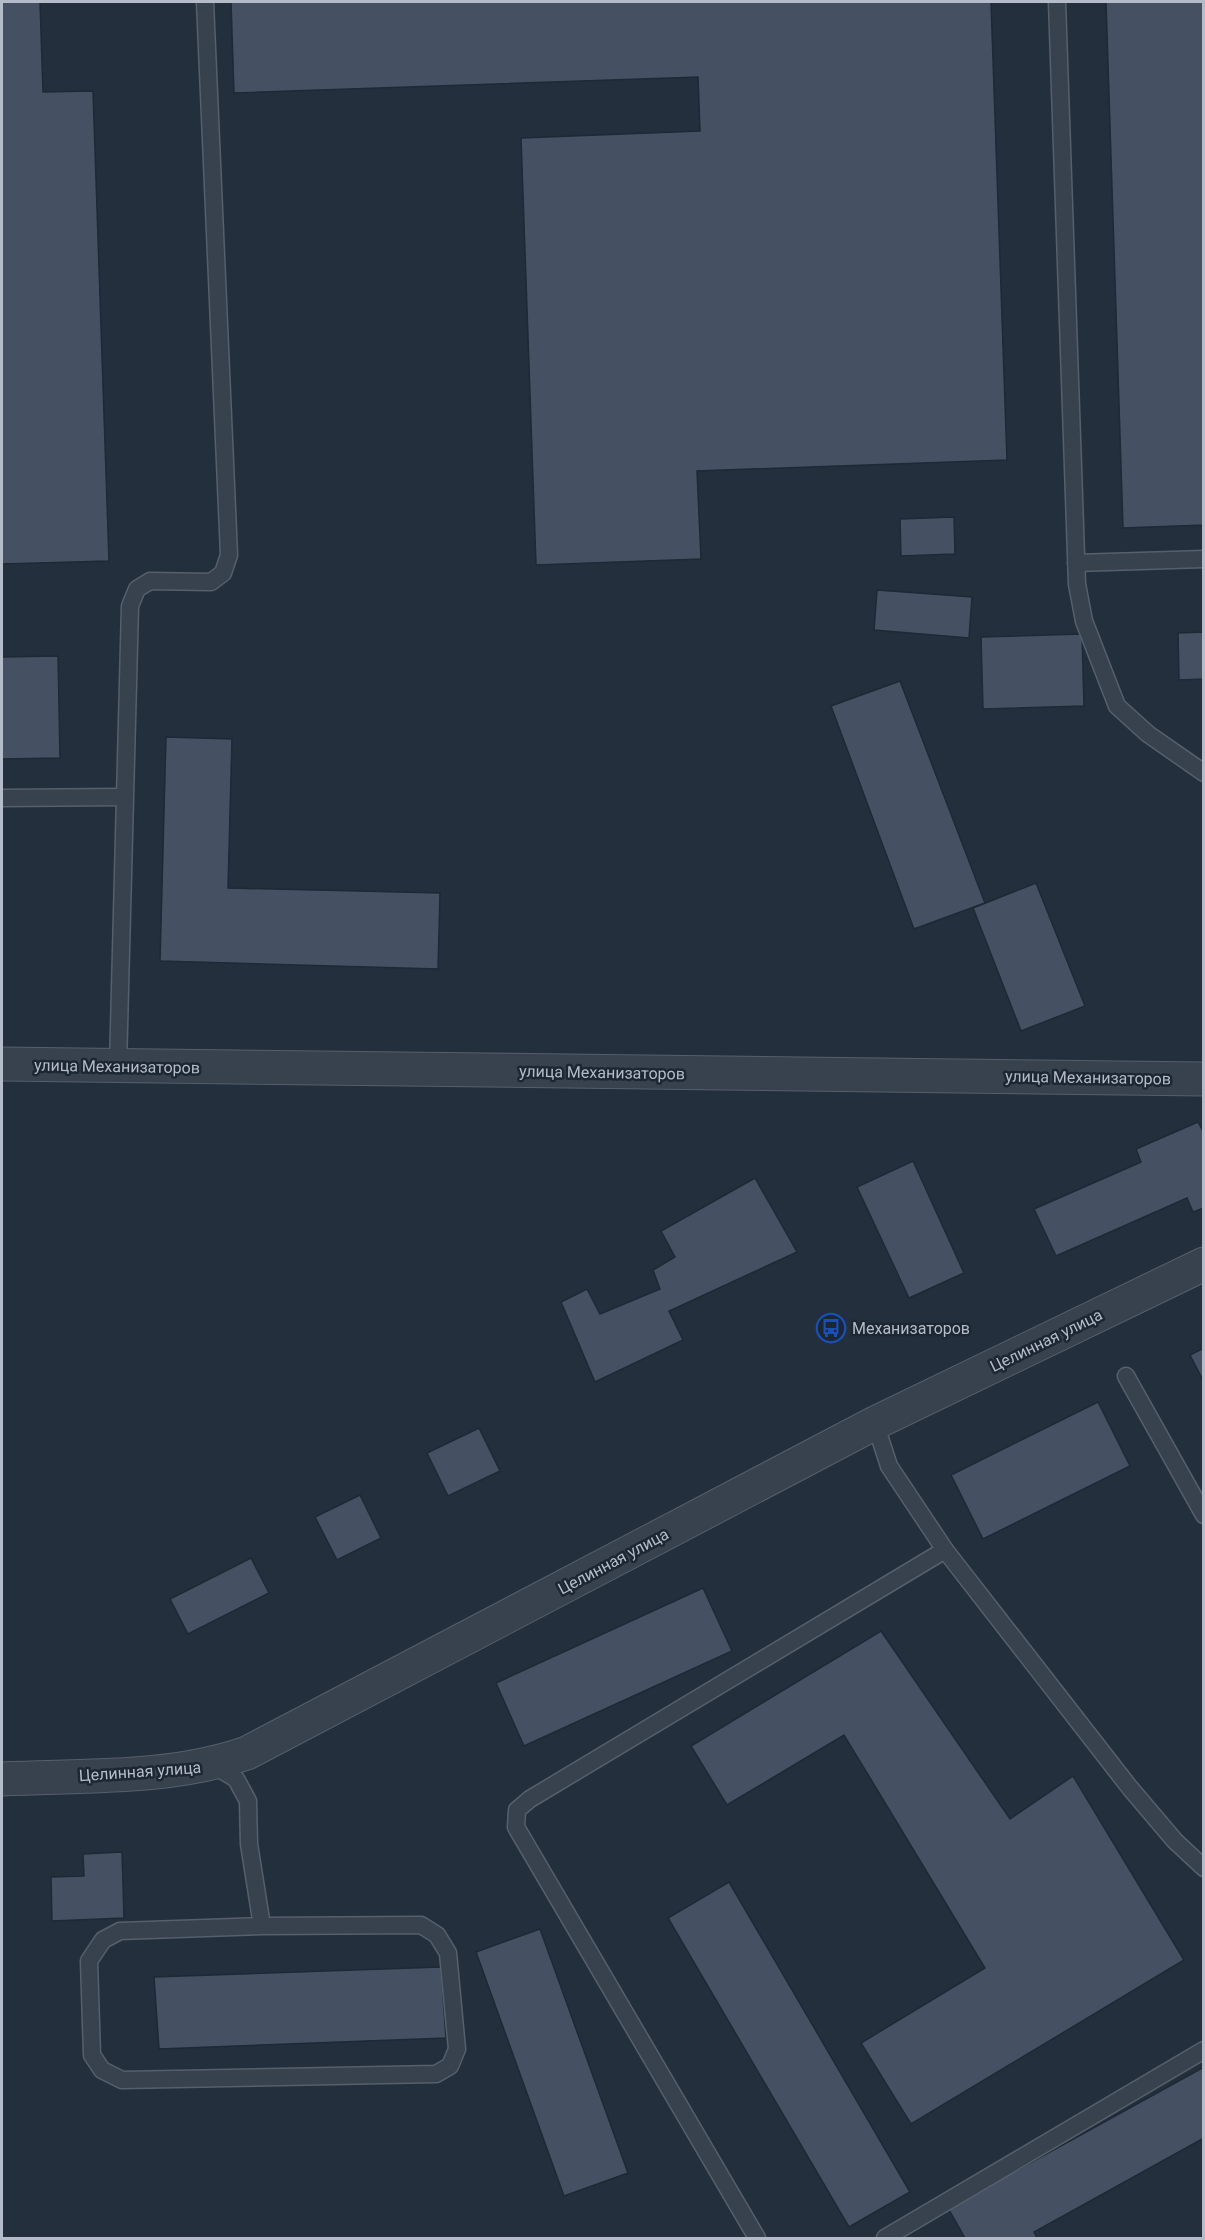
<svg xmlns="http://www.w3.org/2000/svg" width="1205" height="2240" font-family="Roboto,sans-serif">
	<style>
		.building { fill: #455162; stroke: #1f2835; stroke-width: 1.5 }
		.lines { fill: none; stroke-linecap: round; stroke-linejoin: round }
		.service-casing { stroke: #565f6c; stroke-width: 19 }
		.minor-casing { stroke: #565f6c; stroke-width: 35 }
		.tertiary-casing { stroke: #565f6c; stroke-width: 35 }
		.service { stroke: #38414e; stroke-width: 16 }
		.minor { stroke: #38414e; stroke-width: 33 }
		.tertiary { stroke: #38414e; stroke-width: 33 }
		.labels { text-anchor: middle; stroke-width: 5; stroke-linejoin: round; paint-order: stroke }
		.street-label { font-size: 16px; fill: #b4bcc9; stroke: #1d2633 }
		.poi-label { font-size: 16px; fill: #b4bcc9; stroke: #1d2633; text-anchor: start }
	</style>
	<rect width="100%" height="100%" fill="#242f3e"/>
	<g class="building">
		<path d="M2,2H40L43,92L93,91L109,561L2,564Z"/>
		<path d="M231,2H991L1007,460L697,471L701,559L536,565L521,138L700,131L698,77L234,93Z"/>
		<path d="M1106,2H1204V525L1123,528Z"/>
		<path d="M954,517L955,554L901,556L900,519Z"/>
		<path d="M877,590L972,597L969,638L874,630Z"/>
		<path d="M1204,632V679L1179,680L1178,633Z"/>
		<path d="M1082,634L1084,706L983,709L981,637Z"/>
		<path d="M58,656L60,758L2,759V657Z"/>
		<path d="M900,681L985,903L914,929L831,706Z"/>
		<path d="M166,737L232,739L228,888L440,893L438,969L160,961Z"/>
		<path d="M1036,883L1085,1006L1021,1031L973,908Z"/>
		<path d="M1198,1122L1204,1133V1208L1193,1212L1187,1198L1056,1256L1034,1209L1141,1162L1136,1149Z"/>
		<path d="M913,1161L964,1273L909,1298L857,1187Z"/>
		<path d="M755,1178L797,1252L669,1311L683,1340L595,1382L561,1302L587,1289L600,1314L660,1289L653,1270L675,1257L661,1231Z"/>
		<path d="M1204,1348V1382L1190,1355Z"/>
		<path d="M1098,1402L1130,1466L983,1539L951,1475Z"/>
		<path d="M479,1428L500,1471L448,1496L427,1453Z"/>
		<path d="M360,1495L381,1538L337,1560L315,1517Z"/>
		<path d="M251,1558L269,1593L188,1634L170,1599Z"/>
		<path d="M703,1588L732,1651L524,1746L496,1683Z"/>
		<path d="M881,1631L1010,1819L1073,1776L1184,1960L911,2124L861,2043L985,1968L844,1735L727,1805L691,1746Z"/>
		<path d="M122,1852L124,1918L52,1921L51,1877L84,1876L83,1854Z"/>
		<path d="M729,1882L910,2192L849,2227L668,1918Z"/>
		<path d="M540,1929L628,2173L564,2196L476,1952Z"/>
		<path d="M441,1967L446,2038L159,2049L154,1977Z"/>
		<path d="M1204,2067V2138L1034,2232L1037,2238H965L948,2208Z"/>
	</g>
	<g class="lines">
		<g class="service-casing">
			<g id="service">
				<path d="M1057,2L1077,584L1084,621L1117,706L1148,734L1204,773"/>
				<path d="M1076,563L1204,559"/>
				<path d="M2,798L124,797"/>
				<path d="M118,1066L130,606L137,589L150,581L211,582L223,573L229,555L205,2"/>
				<path d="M1126,1376L1204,1515"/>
				<path d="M875,1423L889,1466L945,1550L1130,1788L1175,1841L1204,1868"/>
				<path d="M213,1765L236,1779L248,1801L249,1844L262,1926L421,1925L437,1935L448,1953L457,2049L450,2066L436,2074L122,2080L102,2070L92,2055L89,1961L103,1940L120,1931L262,1926"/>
				<path d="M757,2238L516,1827L517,1810L530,1799L945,1550"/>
				<path d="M885,2238L1204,2050"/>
			</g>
		</g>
		<g class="minor-casing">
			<path id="minor" d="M2,1779C83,1775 169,1780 247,1753L875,1423L1204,1264"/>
		</g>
		<g class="tertiary-casing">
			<path id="tertiary" d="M2,1064L1204,1079"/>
		</g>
		<use href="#service" class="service"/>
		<use href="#minor" class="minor"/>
		<use href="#tertiary" class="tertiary"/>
	</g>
	<defs>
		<g id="bus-ring" transform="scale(1.5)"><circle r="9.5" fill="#1d2633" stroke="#1a4fb4" stroke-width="1.5"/><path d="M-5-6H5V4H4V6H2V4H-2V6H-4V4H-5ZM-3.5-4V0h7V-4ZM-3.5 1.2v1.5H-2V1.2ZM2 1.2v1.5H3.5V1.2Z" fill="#1a4fb4"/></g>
	</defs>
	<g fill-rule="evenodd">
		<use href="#bus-ring" x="831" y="1328"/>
	</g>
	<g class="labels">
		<g class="street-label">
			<text transform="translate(117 1066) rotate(1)" y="6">улица Механизаторов</text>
			<text transform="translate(602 1072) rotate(1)" y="6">улица Механизаторов</text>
			<text transform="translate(1088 1077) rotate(1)" y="6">улица Механизаторов</text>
			<text transform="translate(1046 1340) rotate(-26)" y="6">Целинная улица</text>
			<text transform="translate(613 1561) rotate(-28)" y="6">Целинная улица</text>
			<text transform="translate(140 1771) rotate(-4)" y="6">Целинная улица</text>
		</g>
		<g class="poi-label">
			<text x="852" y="1334">Механизаторов</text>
		</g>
	</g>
	<rect width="1205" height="2240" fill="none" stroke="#b4bcc9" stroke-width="6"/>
</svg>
